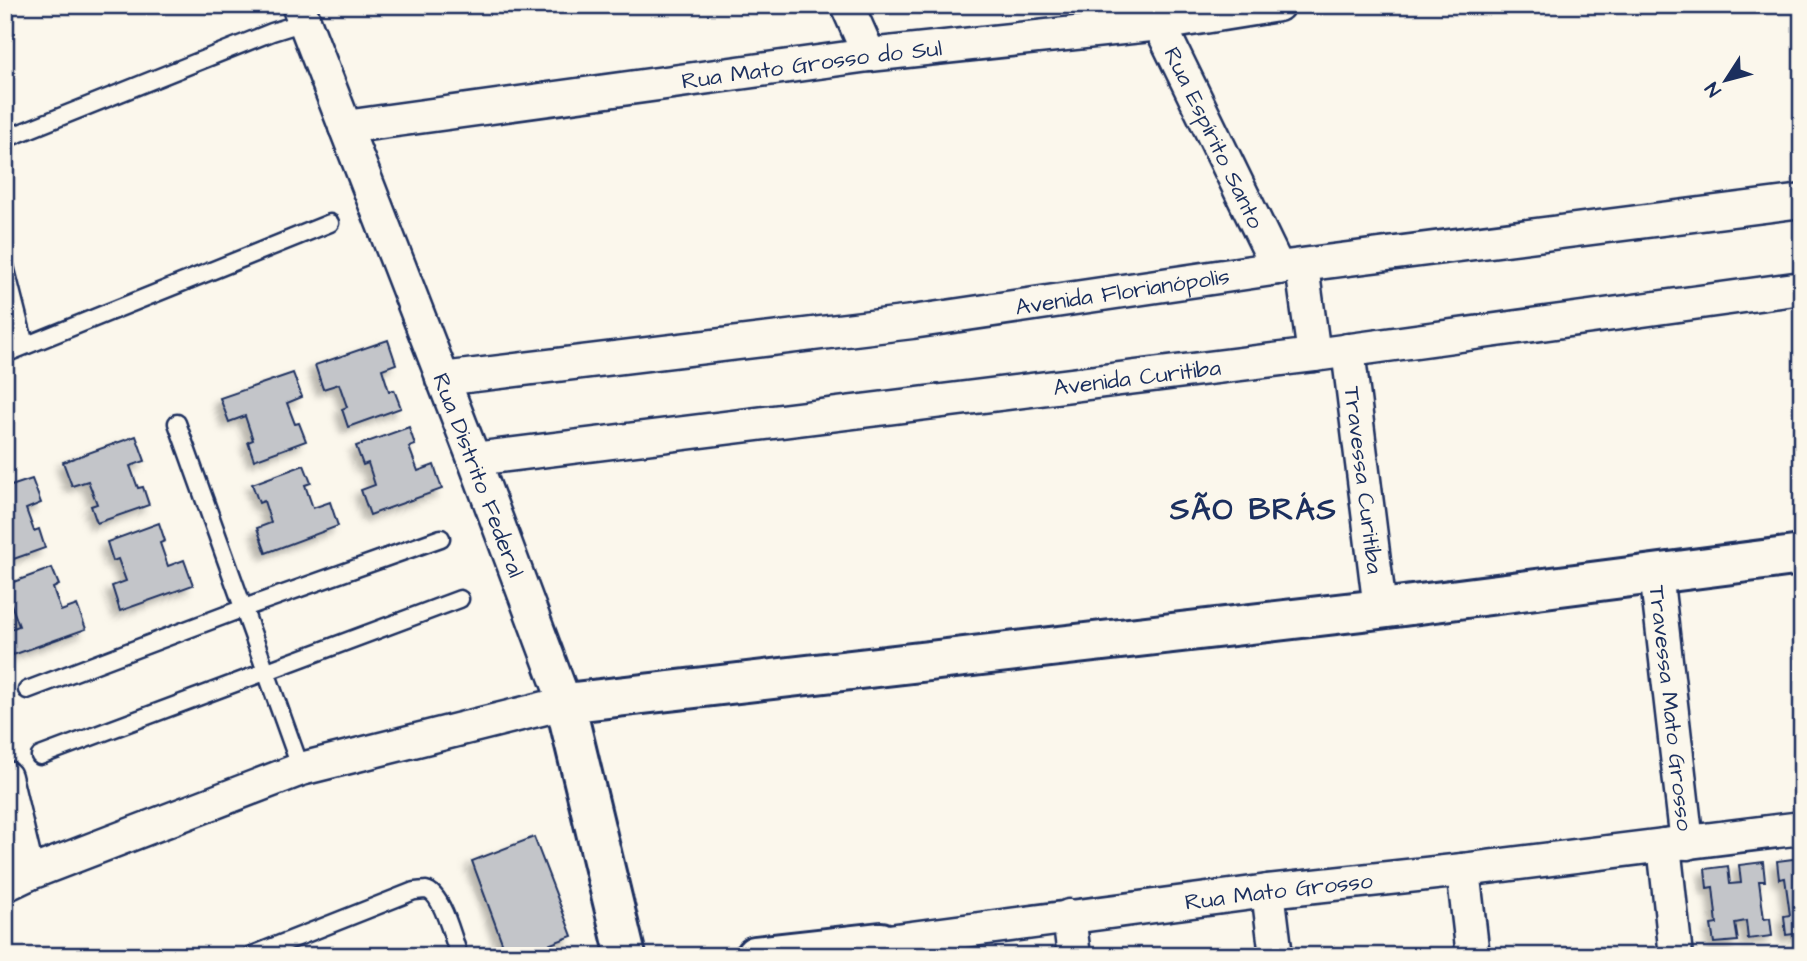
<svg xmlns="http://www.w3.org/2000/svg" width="1807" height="961" font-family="'Architects Daughter',sans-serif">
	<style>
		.building { fill: #c3c5c9; stroke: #1b2f5e; stroke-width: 2; filter: url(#shadow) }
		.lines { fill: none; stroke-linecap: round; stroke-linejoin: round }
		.lane-casing { stroke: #1b2f5e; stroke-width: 21 }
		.street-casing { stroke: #1b2f5e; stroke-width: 37 }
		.secondary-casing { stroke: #1b2f5e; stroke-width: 44 }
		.lane { stroke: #fbf7ec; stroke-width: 16 }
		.street { stroke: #fbf7ec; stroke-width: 32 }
		.secondary { stroke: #fbf7ec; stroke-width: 38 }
		.labels { text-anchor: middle; stroke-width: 5; stroke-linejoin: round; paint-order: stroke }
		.street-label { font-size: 23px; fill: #1b2f5e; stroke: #fbf7ec }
		.district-label { font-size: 30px; font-weight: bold; letter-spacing: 2px; fill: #1b2f5e; stroke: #fbf7ec }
	</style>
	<defs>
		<filter id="shadow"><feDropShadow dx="-6" dy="6" stdDeviation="3.5" flood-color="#0004"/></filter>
	</defs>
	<rect width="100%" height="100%" fill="#fbf7ec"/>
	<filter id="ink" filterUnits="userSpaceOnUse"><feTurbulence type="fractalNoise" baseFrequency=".0143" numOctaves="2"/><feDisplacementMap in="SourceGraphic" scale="14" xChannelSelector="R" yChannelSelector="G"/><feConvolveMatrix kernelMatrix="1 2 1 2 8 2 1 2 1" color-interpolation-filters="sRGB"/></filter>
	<g filter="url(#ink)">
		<g class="building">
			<path d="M388,340L396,364L382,369L389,391L394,390L401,408L348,427L342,409L347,407L339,384L323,389L315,365Z"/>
			<path d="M293,373L302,397L287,403L295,424L299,423L306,441L254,460L248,442L253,440L245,416L229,422L220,398Z"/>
			<path d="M409,427L415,445L409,447L418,471L434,465L442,489L370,515L361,490L375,485L368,463L363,465L356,446Z"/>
			<path d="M136,436L145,461L130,466L138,488L143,487L149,505L97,523L91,506L97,504L88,481L72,486L63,462Z"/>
			<path d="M304,465L311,483L305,485L313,508L330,502L338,526L266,553L257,528L271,523L264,501L259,503L252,484Z"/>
			<path d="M32,479L41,503L26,509L34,531L39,529L45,548L5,562V488Z"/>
			<path d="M159,523L165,541L160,543L168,566L184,560L193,585L120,611L112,586L126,581L118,559L113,561L107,542Z"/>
			<path d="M52,568L59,585L53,588L61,611L77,605L86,629L13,655L5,631L19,626L11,604L6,605L5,602V585Z"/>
			<path d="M534,837L572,936L519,956H507L472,861Z"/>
			<path d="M1801,858L1802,933L1786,935L1784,916L1790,915L1785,878L1779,879L1777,861Z"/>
			<path d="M1763,862L1765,881H1759L1764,919L1770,918L1772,936L1748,939L1746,921L1735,923L1738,941L1714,943L1711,925L1717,924L1713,887L1707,888L1705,869L1728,866L1730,884L1741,883L1739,865Z"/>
		</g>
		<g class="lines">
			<g class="lane-casing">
				<g id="lane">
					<path d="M5,139L272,32L304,22"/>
					<path d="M5,266L25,345"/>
					<path d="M5,354L330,223"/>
					<path d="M177,423L301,769"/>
					<path d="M27,690L244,608L441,538"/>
					<path d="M40,756L460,599"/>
					<path d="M250,956L414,891C415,891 425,890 426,890C442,893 454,941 459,956"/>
				</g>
			</g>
			<g class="street-casing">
				<g id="street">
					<path d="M847,5L869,55"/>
					<path id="s1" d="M1151,7L1278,268"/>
					<path id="s2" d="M345,127L869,55L1160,24L1278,5"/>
					<path d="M1302,267L1314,355"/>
					<path id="s3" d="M1348,350L1380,609"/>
					<path id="s4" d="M442,379L912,322L1278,268L1802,201"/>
					<path id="s5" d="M474,459L1314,355L1802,288"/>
					<path id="s6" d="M1656,573L1687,843"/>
					<path d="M5,777L28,874"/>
					<path d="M1664,845L1676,956"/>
					<path d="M1463,870L1473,956"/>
					<path d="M5,885L28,874L301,769L565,703L474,459L298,5"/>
					<path d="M1268,891L1276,956"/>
					<path d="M1069,916L1074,956"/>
					<path id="s7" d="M881,942L1268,891L1463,870L1802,828"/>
				</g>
			</g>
			<g class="secondary-casing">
				<g id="secondary">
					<path d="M626,956L565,703L1380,609L1802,555"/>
					<path d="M755,956L881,942L882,956"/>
				</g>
			</g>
			<use href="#lane" class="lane"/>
			<use href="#street" class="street"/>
			<use href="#secondary" class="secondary"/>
		</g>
	</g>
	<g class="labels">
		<g class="street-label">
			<text dy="8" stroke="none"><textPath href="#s2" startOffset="471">Rua Mato Grosso do Sul</textPath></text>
			<text dy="8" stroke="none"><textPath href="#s1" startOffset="145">Rua Espírito Santo</textPath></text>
			<text dy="8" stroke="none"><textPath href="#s4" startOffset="686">Avenida Florianópolis</textPath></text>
			<text dy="8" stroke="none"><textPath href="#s5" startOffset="668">Avenida Curitiba</textPath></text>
			<text transform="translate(479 475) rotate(69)" y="8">Rua Distrito Federal</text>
			<text dy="8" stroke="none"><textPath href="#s3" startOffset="131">Travessa Curitiba</textPath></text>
			<text dy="8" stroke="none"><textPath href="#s6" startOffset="136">Travessa Mato Grosso</textPath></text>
			<text dy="8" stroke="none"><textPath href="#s7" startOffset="401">Rua Mato Grosso</textPath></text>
		</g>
		<g class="district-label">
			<text x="1254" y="519">SÃO BRÁS</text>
		</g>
	</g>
	<rect width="1807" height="961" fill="none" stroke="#fbf7ec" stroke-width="28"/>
	<rect x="14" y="14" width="1779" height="933" fill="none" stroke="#1b2f5e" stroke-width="2.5" filter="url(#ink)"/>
	<g transform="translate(1726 80) rotate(234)" stroke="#fbf7ec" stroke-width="5" paint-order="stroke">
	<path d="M0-5L12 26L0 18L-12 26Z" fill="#1b2f5e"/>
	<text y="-10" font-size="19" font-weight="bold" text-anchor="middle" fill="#1b2f5e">N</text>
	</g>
</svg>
